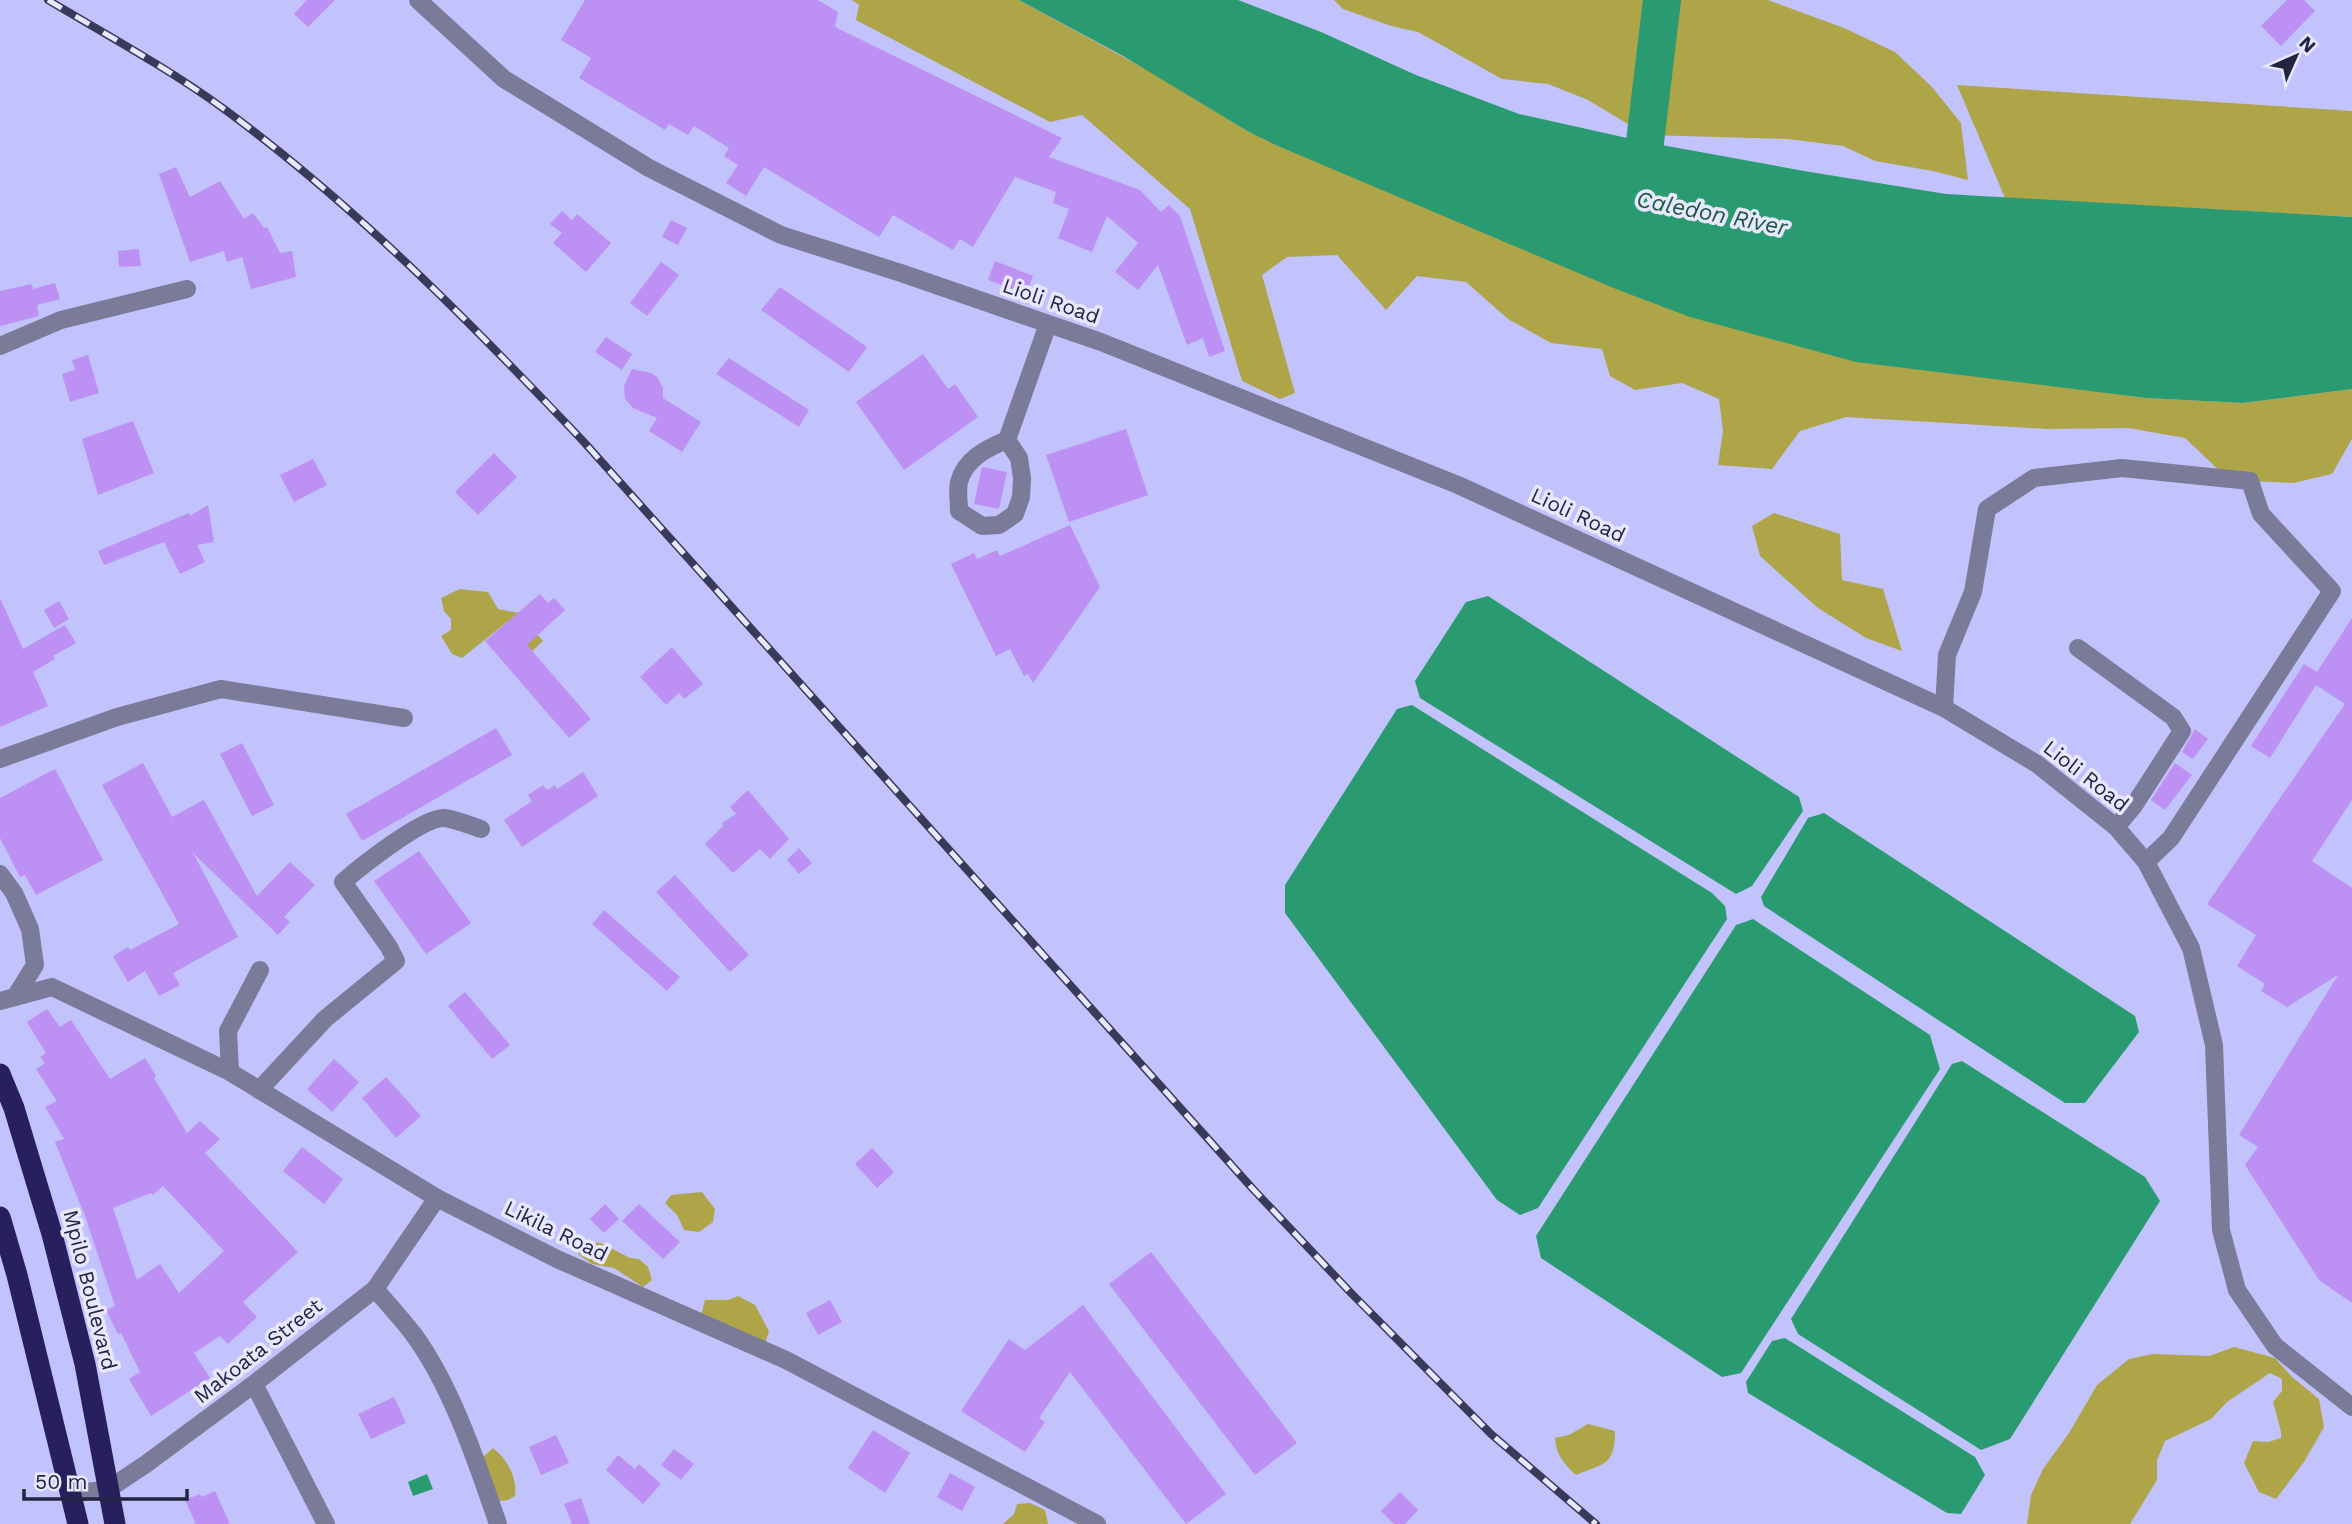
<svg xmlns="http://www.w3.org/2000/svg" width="2352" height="1524" font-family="'Work Sans',sans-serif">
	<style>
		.green { fill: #aea548 }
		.water { fill: #2a9a71 }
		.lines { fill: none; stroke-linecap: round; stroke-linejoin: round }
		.river { stroke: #2a9a71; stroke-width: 38 }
		.building { fill: #bd90f3; fill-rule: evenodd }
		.minor { stroke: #7a7a99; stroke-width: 18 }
		.highway { stroke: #28205c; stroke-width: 21 }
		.rail-casing { stroke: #393959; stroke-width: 8 }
		.rail { stroke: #e7e8fe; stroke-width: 5; stroke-dasharray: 16; stroke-linecap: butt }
		.labels { text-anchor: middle; stroke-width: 7; stroke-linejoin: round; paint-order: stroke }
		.street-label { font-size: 21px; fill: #252440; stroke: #e7e8fe }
		.water-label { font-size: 23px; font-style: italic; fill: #1f5841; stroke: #e7e8fe }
	</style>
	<rect width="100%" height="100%" fill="#c2c3fd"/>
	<g class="green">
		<path d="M852,0H1019L1158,76L1249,132L1553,261L2027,382L2146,398L2243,403L2352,389V439L2332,474L2293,483L2250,481L2227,478L2185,438L2128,428L2047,429L1846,417L1800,431L1772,469L1718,465L1723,431L1719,399L1682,383L1635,390L1610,376L1602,349L1551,343L1508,319L1466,282L1417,276L1386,310L1337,255L1287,257L1262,275L1295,393L1280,399L1242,381L1190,209L1082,115L1050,122L856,20L859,5Z"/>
		<path d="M1334,0H1768L1844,28L1895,52L1932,87L1961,123L1968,180L1933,171L1875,161L1843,146L1788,139L1646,135L1588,100L1548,84L1502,79L1418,32L1391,26L1343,9Z"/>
		<path d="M1957,85L2352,111V217L2005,198Z"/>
		<path d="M1774,513L1840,534L1842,580L1883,589L1902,651L1866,638L1818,608L1760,556L1752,526Z"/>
		<path d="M460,589L488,592L498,609L519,613L543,641L532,651L507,622L462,658L452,654L441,636L451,630V619L444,611L441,598Z"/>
		<path d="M702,1192L715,1209L713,1222L699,1232L684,1230L677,1215L665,1203L671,1195Z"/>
		<path d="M583,1242L601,1243L630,1258L639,1259L648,1267L652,1280L643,1287L614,1268L592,1264L578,1254Z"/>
		<path d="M738,1296L755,1305L769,1331L765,1344L701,1316L705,1300H728Z"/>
		<path d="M2234,1347L2275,1358L2292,1377L2319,1399L2324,1427L2304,1462L2276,1499L2259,1492L2244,1463L2253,1441L2268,1442L2281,1438V1432L2273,1402L2282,1391V1379L2270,1373L2227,1402L2211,1419L2165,1441L2157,1460V1480L2130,1524H2027L2031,1495L2043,1469L2069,1433L2097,1385L2129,1359L2153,1354L2209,1356Z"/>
		<path d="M1588,1424L1615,1431C1615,1467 1603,1463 1576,1475C1564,1464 1556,1455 1555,1438L1569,1435Z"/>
		<path d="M493,1448C508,1460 517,1477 515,1496L508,1500L500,1501C486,1489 483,1473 484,1456Z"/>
		<path d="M1030,1503L1045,1510L1048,1524H1003L1014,1514L1017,1504Z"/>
	</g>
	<g class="water">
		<path d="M1019,0H1238L1321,32L1416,75L1519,114L1645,142L1804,171L1946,194L2352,217V389L2243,403L2146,398L1856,362L1690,317L1616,289L1278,146L1249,132L1123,56Z"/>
		<path d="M1488,596L1799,797L1803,811L1752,886L1736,894L1420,698L1415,681L1466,602Z"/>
		<path d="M1412,705L1712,893L1725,906L1727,919L1538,1208L1520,1215L1497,1200L1285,913V885L1397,709Z"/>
		<path d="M1824,813L2135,1016L2139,1032L2085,1103H2065L1764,906L1761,897L1808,818Z"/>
		<path d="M1753,919L1930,1035L1940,1069L1741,1373L1722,1377L1541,1258L1536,1236L1736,925Z"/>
		<path d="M1962,1061L2145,1177L2160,1201L2010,1439L1981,1450L1798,1334L1791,1319L1952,1064Z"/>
		<path d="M1785,1338L1975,1457L1985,1475L1961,1514L1947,1513L1748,1393L1746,1382L1772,1341Z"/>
		<path d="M427,1474L433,1489L413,1496L408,1482Z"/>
	</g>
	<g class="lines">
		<path class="river" d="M1635,192L1645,142L1662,0"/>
	</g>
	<g class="building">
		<path d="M307,0H335L308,27L294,14Z"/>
		<path d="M585,0H818L838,12L835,27L1062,138L1049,157L1140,190L1161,212L1169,205L1180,216L1225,351L1209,357L1203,338L1187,345L1158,265L1138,290L1115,272L1138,243L1107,216L1092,252L1058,238L1069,209L1053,203L1056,192L1015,177L973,247L960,239L953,250L893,215L879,237L764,167L746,196L726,183L738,165L724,156L729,148L694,126L688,135L669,124L665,130L579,78L591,58L561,40Z"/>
		<path d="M2287,0H2304L2315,11L2281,46L2261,26Z"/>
		<path d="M176,167L190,197L220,181L244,219L253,213L264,228L267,227L280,253L292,251L296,277L251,289L242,257L227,262L224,251L190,262L159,174Z"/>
		<path d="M562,211L572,220L577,214L611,243L586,272L553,243L562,233L550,224Z"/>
		<path d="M671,220L687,228L678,245L662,237Z"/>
		<path d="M139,249L141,266L119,267L118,251Z"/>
		<path d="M995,261L1033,276L1026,294L988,280Z"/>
		<path d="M661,262L679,275L647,316L630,303Z"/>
		<path d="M55,283L60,299L37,305L39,316L0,326V291L31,284L33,289Z"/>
		<path d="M780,287L867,347L849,372L761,310Z"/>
		<path d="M606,337L632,354L622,370L595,352Z"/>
		<path d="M923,354L948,389L955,384L978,417L904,470L856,402Z"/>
		<path d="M88,355L99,393L70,402L62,374L75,370L72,360Z"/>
		<path d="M729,358L809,410L799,427L716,374Z"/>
		<path d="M632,369L651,373L657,377L663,388V398L701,422L682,452L649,431L657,418L633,408L625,399L624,386Z"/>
		<path d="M133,421L154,473L98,495L82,439Z"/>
		<path d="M1126,429L1148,495L1069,522L1046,455Z"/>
		<path d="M494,453L517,477L478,515L455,492Z"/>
		<path d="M313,459L327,485L294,502L280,475Z"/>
		<path d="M982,467L1007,472L999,509L974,504Z"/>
		<path d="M208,505L214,542L197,545L205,562L180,574L164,542L104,565L98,551L189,513L190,516Z"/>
		<path d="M1070,525L1100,587L1033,683L1028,674L1024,676L1010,649L996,656L951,564L974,553L977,559L997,550L1000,556Z"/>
		<path d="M540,594L548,603L554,598L565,610L527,645L591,719L569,738L485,641Z"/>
		<path d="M0,598L23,649L65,625L76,643L53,656L55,659L33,672L48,706L0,727Z"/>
		<path d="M59,601L69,619L54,628L44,610Z"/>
		<path d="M2352,618V800L2312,861L2352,888V1303L2319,1280L2245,1165L2258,1147L2239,1135L2338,975L2287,1007L2261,991L2265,984L2237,966L2256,935L2207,904L2345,704L2316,685L2270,758L2251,746L2304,664L2317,672Z"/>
		<path d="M672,647L703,684L684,699L679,693L666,705L640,677Z"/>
		<path d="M496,728L512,755L362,841L346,814Z"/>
		<path d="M2195,729L2208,739L2193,759L2182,752Z"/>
		<path d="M242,743L274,805L252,816L220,754Z"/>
		<path d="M143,763L172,817L204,800L257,896L290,862L315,885L284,917L290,922L278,935L193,853L238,937L173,973L180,985L159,996L145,971L128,982L113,956L128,947L130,950L179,924L102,785Z"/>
		<path d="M2175,763L2192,775L2165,810L2151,800Z"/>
		<path d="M55,769L103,860L36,895L25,875L20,877L0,838V798Z"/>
		<path d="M583,772L598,796L522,847L504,820L532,801L528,795L543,785L547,790L555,785L557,789Z"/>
		<path d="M748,790L789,839L770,859L760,849L733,873L705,844L723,826L722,823L736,814L730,807Z"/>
		<path d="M799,848L812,863L799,874L787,860Z"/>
		<path d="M419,851L471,923L426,954L374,881Z"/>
		<path d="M675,875L749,955L730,972L656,892Z"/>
		<path d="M604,910L680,977L667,991L592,924Z"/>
		<path d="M465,992L510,1045L492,1059L448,1006Z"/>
		<path d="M47,1009L60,1027L71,1020L110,1079L145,1058L156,1076L154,1078L187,1133L200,1121L220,1139L205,1153L298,1252L243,1302L257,1317L228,1344L220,1336L194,1353L210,1378L151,1416L129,1379L140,1372L121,1333L118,1334L106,1310L115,1306L85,1216L55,1142L64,1139L45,1107L57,1101L36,1069L45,1063L40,1057L46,1053L27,1022ZM163,1186L224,1251L179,1293L160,1264L137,1280L113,1208L151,1193L153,1195Z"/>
		<path d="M334,1059L359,1082L332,1112L307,1089Z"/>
		<path d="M386,1077L421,1116L396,1138L362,1098Z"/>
		<path d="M302,1147L343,1179L324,1204L283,1171Z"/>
		<path d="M872,1148L894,1172L877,1188L855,1164Z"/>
		<path d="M605,1204L619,1219L604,1233L590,1219Z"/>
		<path d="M639,1204L680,1242L663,1259L622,1221Z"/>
		<path d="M1151,1252L1297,1443L1255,1475L1109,1284Z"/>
		<path d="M830,1300L842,1322L818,1335L806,1313Z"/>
		<path d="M1083,1305L1226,1494L1186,1524L1070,1372L1039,1418L1045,1422L1025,1452L961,1411L1009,1339L1025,1350Z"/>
		<path d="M394,1397L406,1423L371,1439L358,1414Z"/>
		<path d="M873,1430L910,1453L885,1493L848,1468Z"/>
		<path d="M556,1435L569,1463L541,1475L529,1447Z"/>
		<path d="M674,1449L694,1464L681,1480L661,1465Z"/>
		<path d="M618,1455L635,1469L639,1464L661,1484L643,1504L606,1470Z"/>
		<path d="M950,1473L975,1487L962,1511L937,1497Z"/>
		<path d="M215,1491L230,1524H196L185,1500L200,1494L202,1497Z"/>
		<path d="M1400,1492L1418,1510L1405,1524H1394L1381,1511Z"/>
		<path d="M581,1498L590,1524H572L564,1504Z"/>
	</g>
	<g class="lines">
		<g class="minor">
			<path d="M418,0L504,79L649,168L781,235L901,273L1101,342L1458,485L1944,708L2037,764L2116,827L2146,862L2191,948L2214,1045L2221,1230L2237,1290L2275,1346L2352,1407"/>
			<path d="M0,346L61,320L187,289"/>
			<path d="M1007,440L1019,458L1022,478L1021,497L1015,514L999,525L982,526L959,511C959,502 957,491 959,482C965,459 987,448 1007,440L1048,324"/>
			<path d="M2078,648L2173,717L2182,731L2133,807L2116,827"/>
			<path d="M1944,708L1947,655L1973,592L1987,509L2034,478L2122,468L2250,481L2261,514L2332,591L2171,838L2146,862"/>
			<path d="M0,759L117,717L221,689L404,718"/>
			<path d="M0,874L14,893L30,929L35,965L15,997"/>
			<path d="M0,1001L52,987L230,1072L437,1198L557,1259L786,1360L1097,1524"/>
			<path d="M230,1072L228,1031L260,970"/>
			<path d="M259,1090L325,1019L396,961L389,947L343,882C360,867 423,817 444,818C455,819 469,825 481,829"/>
			<path d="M375,1289C388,1304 402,1319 414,1335C452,1387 477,1463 498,1524"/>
			<path d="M254,1384L326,1524"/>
			<path d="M71,1493L107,1490L146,1464L254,1384L375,1289L437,1198"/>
		</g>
		<g class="highway">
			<path d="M0,1074L14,1108L52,1234L85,1364L115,1524"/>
			<path d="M0,1217L17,1275L78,1524"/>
		</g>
		<g class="rail-casing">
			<path id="rail" d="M48,0C107,35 169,69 224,109C356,206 471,323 583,441L1252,1188L1351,1293L1491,1434L1596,1524"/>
		</g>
		<use href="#rail" class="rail"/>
	</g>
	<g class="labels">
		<g class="street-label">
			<text transform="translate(1051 301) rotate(19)" y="7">Lioli Road</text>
			<text transform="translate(1578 515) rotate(25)" y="7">Lioli Road</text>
			<text transform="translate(2086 776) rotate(38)" y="7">Lioli Road</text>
			<text transform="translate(556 1231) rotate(26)" y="7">Likila Road</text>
			<text transform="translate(90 1290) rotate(76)" y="7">Mpilo Boulevard</text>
			<text transform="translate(258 1351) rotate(-38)" y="7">Makoata Street</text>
		</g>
		<g class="water-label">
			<text transform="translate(1712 213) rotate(11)" y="8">Caledon River</text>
		</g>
	</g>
	<g transform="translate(2296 56) rotate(45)" stroke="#e7e8fe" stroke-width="5" paint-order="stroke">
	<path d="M0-5L12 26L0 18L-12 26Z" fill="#252440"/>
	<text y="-10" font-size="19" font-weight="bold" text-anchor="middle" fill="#252440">N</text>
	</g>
	<path d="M24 1489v10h163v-10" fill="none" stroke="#252440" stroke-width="3.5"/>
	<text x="35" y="1489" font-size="21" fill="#252440" stroke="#e7e8fe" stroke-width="5" paint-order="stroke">50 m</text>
</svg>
